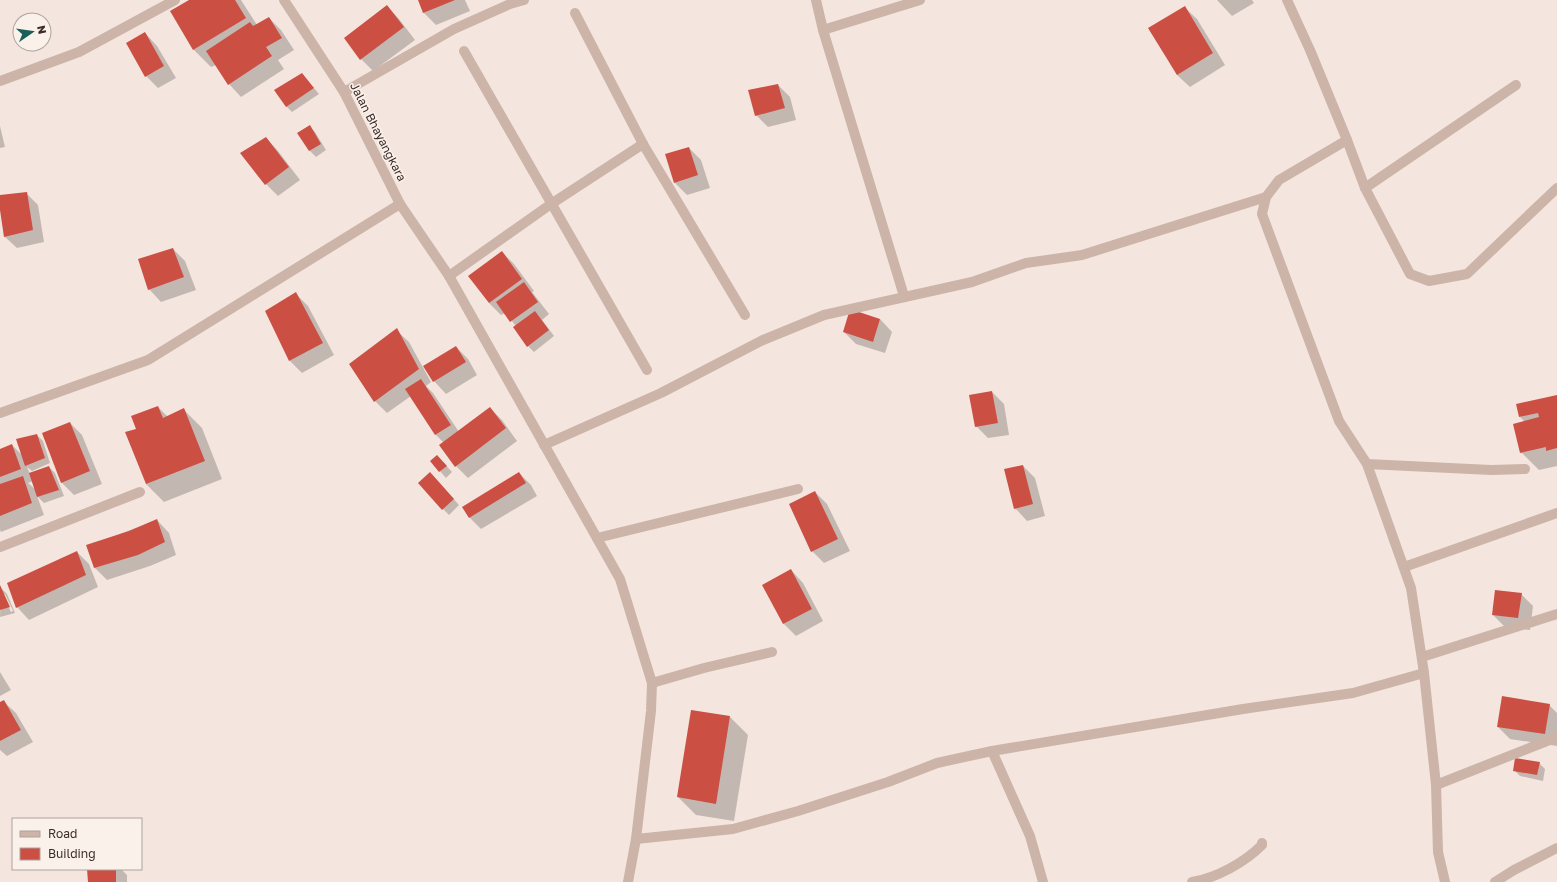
<svg xmlns="http://www.w3.org/2000/svg" width="1557" height="882" font-family="'Golos Text',sans-serif">
	<style>
		.shadow { fill: #0003; fill-rule: evenodd }
		.building { fill: #cc4f44 }
		.lines { fill: none; stroke-linecap: round; stroke-linejoin: round }
		.minor { stroke: #cdb4a9; stroke-width: 10 }
		.labels { text-anchor: middle; stroke-width: 3; stroke-linejoin: round; paint-order: stroke }
		.street-label { font-size: 12px; fill: #3a2c29; stroke: #fbf1eb }
	</style>
	<rect width="100%" height="100%" fill="#f4e6de"/>
	<g class="shadow">
		<path d="M191,0H241L257,25L269,18L281,30L294,50L278,60L284,69L241,97L229,84L216,65L211,67L193,49Z"/>
		<path d="M419,0H465L470,11L436,25L424,13Z"/>
		<path d="M1217,0H1252L1254,3L1232,16Z"/>
		<path d="M387,6L399,19L415,40L373,71L361,59L345,38Z"/>
		<path d="M1184,7L1197,19L1225,65L1190,87L1177,75L1150,28Z"/>
		<path d="M145,33L157,46L176,78L158,88L146,76Z"/>
		<path d="M302,74L319,94L292,112L286,106Z"/>
		<path d="M778,85L790,97L796,120L768,127L756,115Z"/>
		<path d="M0,126L5,147L0,148Z"/>
		<path d="M309,126L315,132L326,150L316,157L310,151L299,133Z"/>
		<path d="M266,138L278,151L300,180L278,196L266,184Z"/>
		<path d="M689,148L701,160L710,188L687,195L675,183Z"/>
		<path d="M26,193L38,205L44,242L17,248L4,236L0,196Z"/>
		<path d="M173,249L185,261L196,290L161,302L149,289Z"/>
		<path d="M502,252L514,264L534,291L532,292L549,314L542,320L554,336L534,352L528,346L516,326L505,313L501,315L489,303Z"/>
		<path d="M296,294L308,306L334,355L302,373L290,361L267,312Z"/>
		<path d="M880,319L892,332L885,353L856,344L844,332Z"/>
		<path d="M396,330L409,342L431,382L426,386L433,393L459,432L490,408L502,420L517,441L468,478L456,466L444,443L436,435L411,396L387,413L375,401Z"/>
		<path d="M456,347L468,359L477,375L446,394L434,381L424,366Z"/>
		<path d="M992,392L1004,404L1009,435L988,438L976,426Z"/>
		<path d="M1557,396V466L1539,470L1521,452L1525,422L1520,417Z"/>
		<path d="M158,407L168,417L184,410L202,428L222,479L164,502L146,484L137,430Z"/>
		<path d="M70,423L82,435L102,484L74,495L62,483L44,434Z"/>
		<path d="M37,435L43,441L50,463L32,471L27,467L30,474L49,467L55,473L64,496L44,503L37,496L44,515L1,532L0,530V450L12,445L23,456ZM33,481L36,490L28,483Z"/>
		<path d="M431,461L443,462L452,472L446,478Z"/>
		<path d="M1023,466L1035,478L1045,516L1027,521L1015,508Z"/>
		<path d="M519,473L531,485L537,496L481,529L469,517Z"/>
		<path d="M436,479L459,505L449,515L443,509Z"/>
		<path d="M815,492L827,504L850,551L824,563L812,551Z"/>
		<path d="M157,520L169,533L176,555L150,566L107,580L95,568L88,546Z"/>
		<path d="M77,552L89,564L98,587L29,620L17,607Z"/>
		<path d="M791,570L803,583L823,621L796,636L784,624L763,585Z"/>
		<path d="M1,588L7,594L15,613L0,617ZM3,594H5L13,611L11,612Z"/>
		<path d="M1521,594L1533,606L1530,630L1505,627L1493,615Z"/>
		<path d="M0,672L11,690L0,696Z"/>
		<path d="M3,701L16,713L33,742L7,756L0,750V703Z"/>
		<path d="M1549,705L1557,713V746L1510,739L1498,727Z"/>
		<path d="M730,717L748,735L734,821L696,815L678,797Z"/>
		<path d="M1539,763L1545,769L1543,781L1520,776L1514,770Z"/>
		<path d="M88,869H121L127,875V882H89Z"/>
	</g>
	<g class="building">
		<path d="M189,0H235L246,18L193,50L170,11Z"/>
		<path d="M418,0H455L423,13Z"/>
		<path d="M387,5L404,27L360,60L344,38Z"/>
		<path d="M1185,6L1213,53L1177,75L1148,28Z"/>
		<path d="M269,17L282,38L266,47L272,56L228,85L206,51L250,22L253,26Z"/>
		<path d="M145,32L164,66L145,77L126,43Z"/>
		<path d="M302,73L314,88L286,107L274,90Z"/>
		<path d="M778,84L785,108L755,116L748,90Z"/>
		<path d="M310,125L321,144L309,151L297,133Z"/>
		<path d="M266,137L289,167L265,185L240,153Z"/>
		<path d="M689,147L698,175L674,183L665,154Z"/>
		<path d="M27,192L33,230L4,237L0,210V195Z"/>
		<path d="M173,248L184,277L148,290L138,259Z"/>
		<path d="M502,251L522,279L489,303L468,276Z"/>
		<path d="M524,282L538,302L510,322L496,302Z"/>
		<path d="M296,292L323,343L289,361L265,311Z"/>
		<path d="M850,309L880,319L873,342L843,332Z"/>
		<path d="M535,311L549,330L527,347L513,327Z"/>
		<path d="M397,328L419,369L374,402L349,364Z"/>
		<path d="M456,346L466,362L433,382L423,366Z"/>
		<path d="M421,379L451,425L435,435L405,389Z"/>
		<path d="M992,391L998,423L975,427L969,395Z"/>
		<path d="M1557,395V448L1546,451V447L1520,453L1513,424L1539,417L1538,413L1519,417L1516,404Z"/>
		<path d="M158,406L163,418L184,408L205,461L146,484L125,432L136,429L131,416Z"/>
		<path d="M490,407L506,428L455,467L439,445Z"/>
		<path d="M70,422L90,471L61,483L42,433Z"/>
		<path d="M37,434L45,458L25,466L16,439Z"/>
		<path d="M12,444L21,469L0,477V449Z"/>
		<path d="M437,455L447,466L439,472L430,461Z"/>
		<path d="M1023,465L1033,504L1014,509L1004,469Z"/>
		<path d="M49,466L59,490L37,497L29,473Z"/>
		<path d="M430,472L454,499L442,510L418,483Z"/>
		<path d="M519,472L526,483L469,518L462,507Z"/>
		<path d="M23,476L32,503L0,516V484Z"/>
		<path d="M815,491L838,539L811,552L789,504Z"/>
		<path d="M157,519L165,542L138,555L94,568L86,545L129,531Z"/>
		<path d="M77,551L86,575L16,608L7,583Z"/>
		<path d="M791,569L812,609L783,624L762,585Z"/>
		<path d="M0,585L10,607L0,610Z"/>
		<path d="M1495,590L1522,593L1518,618L1492,615Z"/>
		<path d="M1502,696L1550,704L1545,734L1497,727Z"/>
		<path d="M4,700L21,730L0,741V702Z"/>
		<path d="M691,710L730,716L716,804L677,797Z"/>
		<path d="M1515,758L1540,762L1537,775L1513,771Z"/>
		<path d="M87,869H116V882H88Z"/>
	</g>
	<g class="lines">
		<g class="minor">
			<path d="M284,0L344,92L400,204L449,276L620,579L652,683L651,711L636,839L628,882"/>
			<path d="M816,0L823,30L920,0"/>
			<path d="M1287,0L1310,50L1347,140L1279,180L1266,197L1262,214L1339,421L1367,464L1411,588L1424,673L1436,785L1438,852L1445,882"/>
			<path d="M575,13L643,144"/>
			<path d="M823,30L904,296"/>
			<path d="M464,51L647,370"/>
			<path d="M0,81L79,52L175,0"/>
			<path d="M344,92L454,29L510,4L524,0"/>
			<path d="M1347,140L1365,188L1410,274L1429,281L1467,274L1557,188"/>
			<path d="M1365,188L1516,85"/>
			<path d="M449,276L551,204L643,144L745,315"/>
			<path d="M0,413L148,360L400,204"/>
			<path d="M544,445L661,393L763,340L824,315L972,282L1026,263L1082,255L1266,197"/>
			<path d="M1367,464L1491,470L1525,469"/>
			<path d="M597,538L798,489"/>
			<path d="M0,547L140,492"/>
			<path d="M1404,567L1557,513"/>
			<path d="M1422,657L1557,614"/>
			<path d="M652,683L704,668L772,652"/>
			<path d="M992,751L1030,836L1043,882"/>
			<path d="M1436,785L1557,737"/>
			<path d="M636,839L733,829L798,811L888,782L937,763L992,751L1243,709L1353,693L1424,673"/>
			<path d="M1192,882C1217,878 1245,862 1262,845V843"/>
			<path d="M1495,882L1514,870L1557,848"/>
		</g>
	</g>
	<g class="labels">
		<g class="street-label">
			<text transform="translate(378 132) rotate(63)" y="4">Jalan Bhayangkara</text>
		</g>
	</g>
	<rect x="12" y="818" width="130" height="52" fill="#fbf1eb" stroke="#aea29d"/>
	<rect x="20" y="831" width="20" height="6" fill="#cdb4a9" stroke="#aea29d"/>
	<text x="48" y="838" font-size="12" fill="#3a2c29">Road</text>
	<rect x="20" y="848" width="20" height="12" fill="#cc4f44" stroke="#aea29d"/>
	<text x="48" y="858" font-size="12" fill="#3a2c29">Building</text>
	<g transform="translate(32 32) rotate(77)"><circle r="19" fill="#fbf1eb" stroke="#aea29d"/>
	<path d="M0-3L7 15L0 10L-7 15Z" fill="#1c5e58"/>
	<text y="-6" font-size="11" font-weight="bold" text-anchor="middle" fill="#3a2c29">N</text>
	</g>
</svg>
